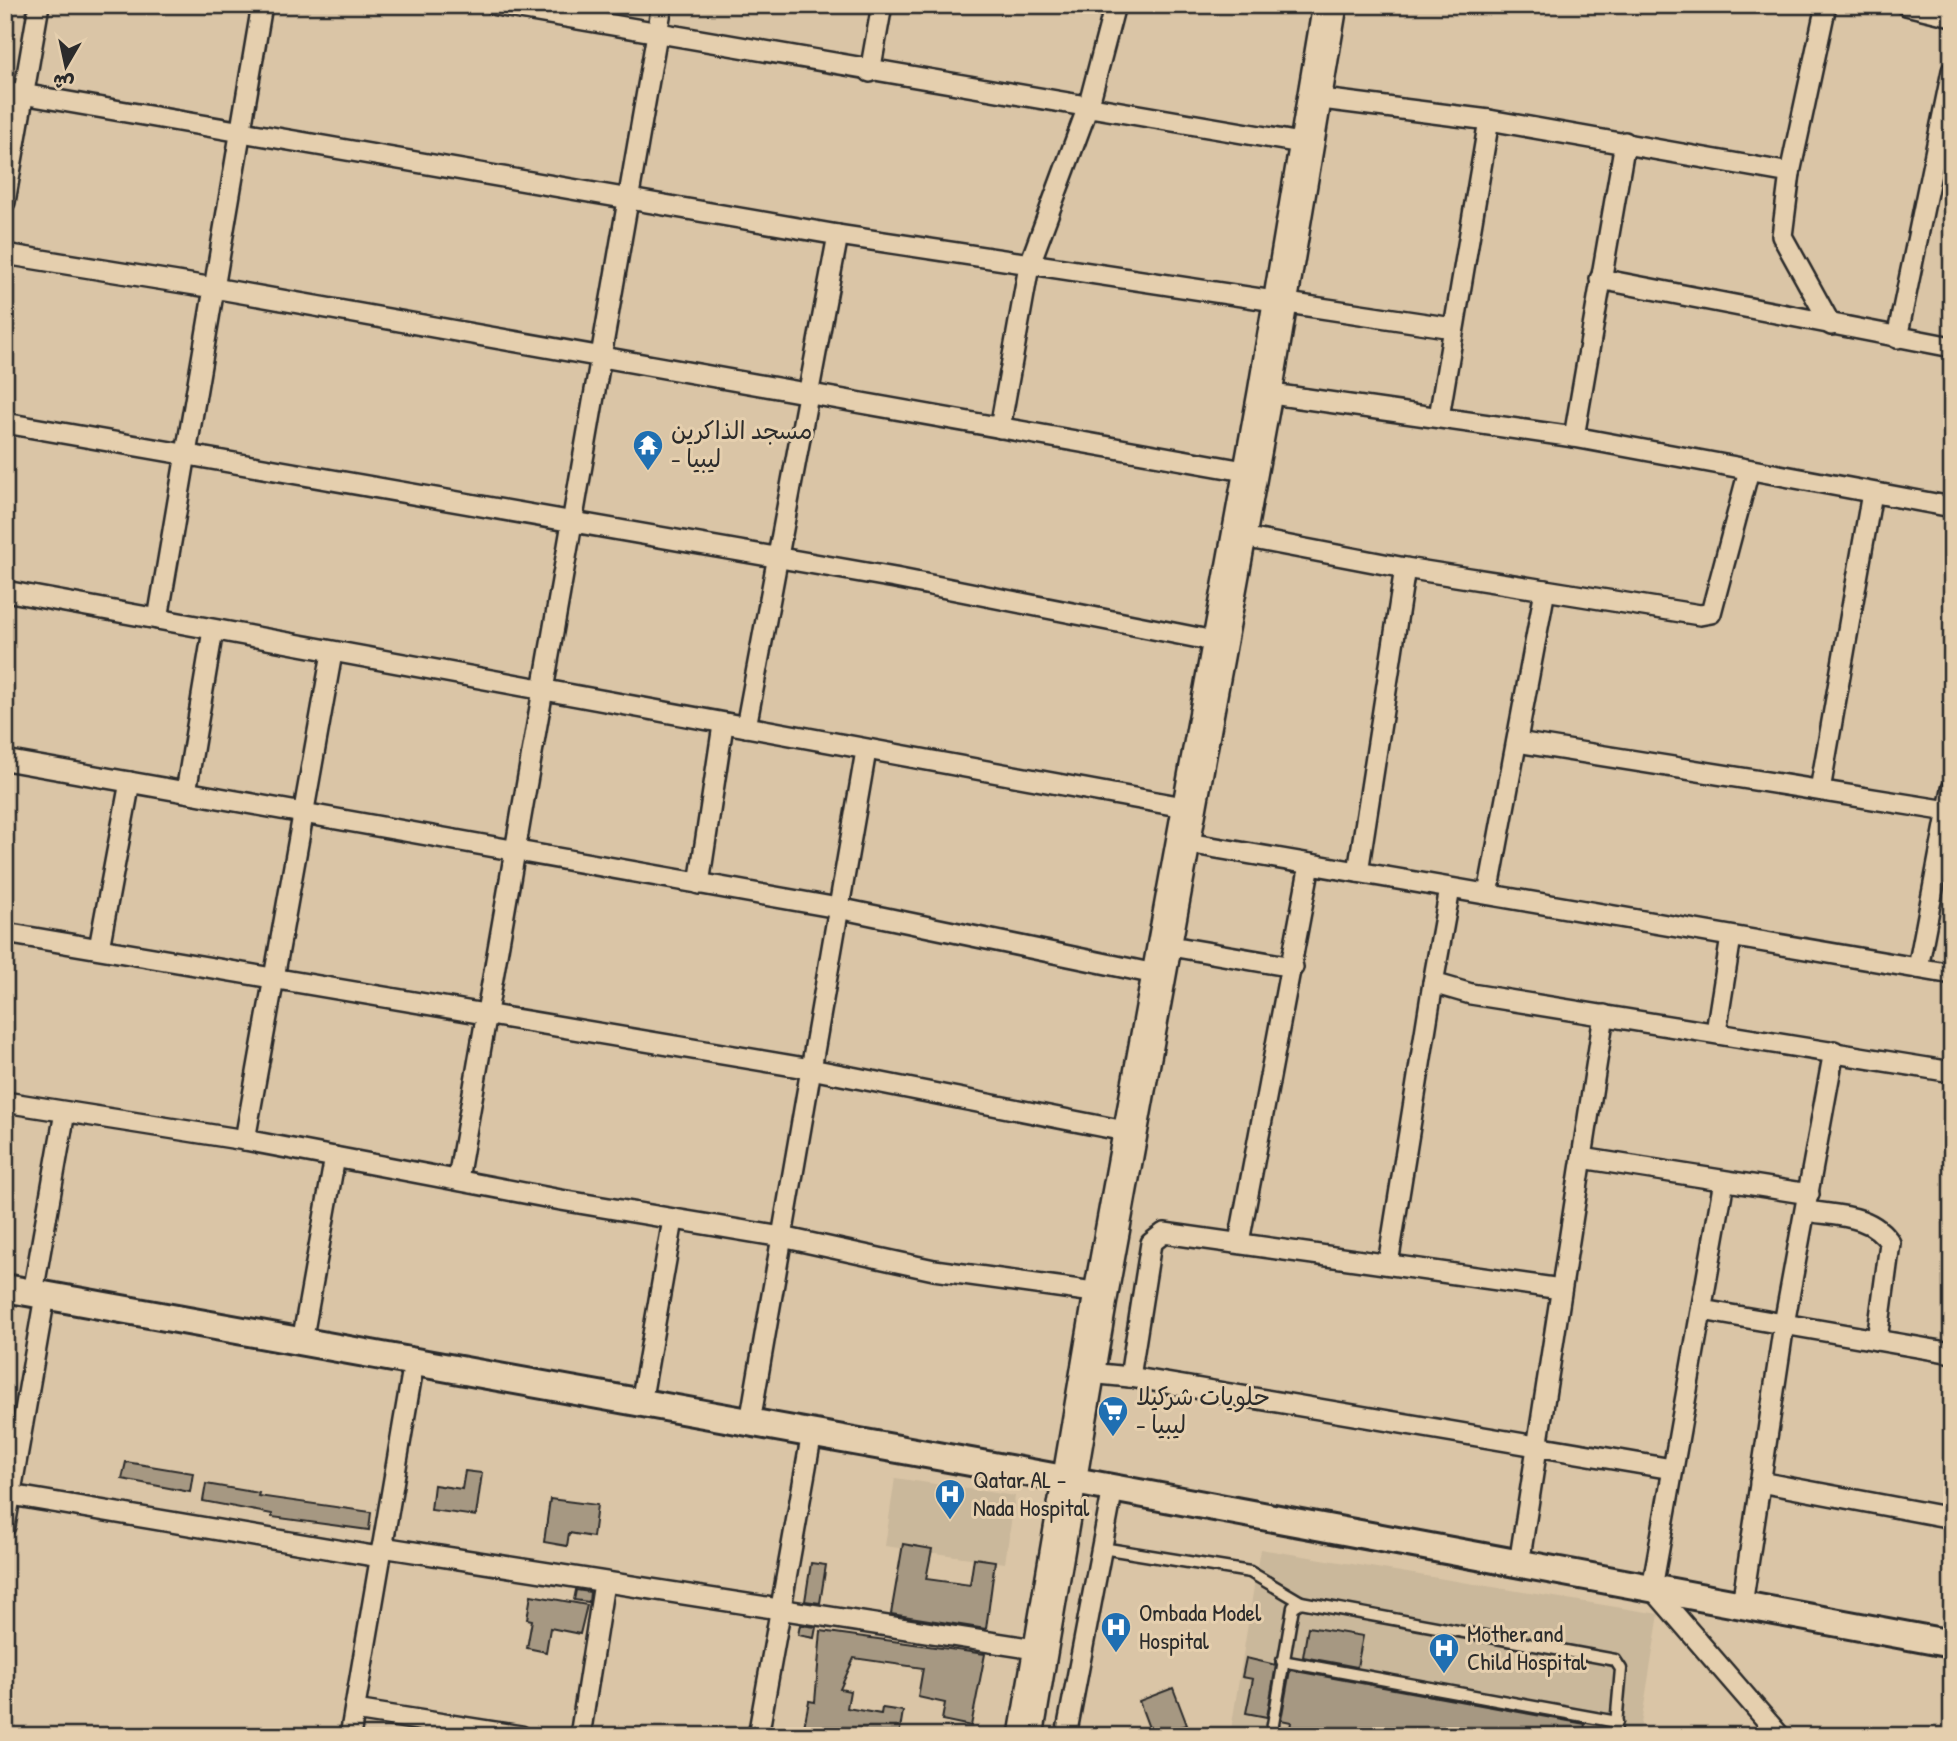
<svg xmlns="http://www.w3.org/2000/svg" width="1957" height="1741" font-family="'Patrick Hand','Playpen Sans Arabic',sans-serif">
	<style>
		.built { fill: #cab89b }
		.building { fill: #a69882; stroke: #2b2b2b; stroke-width: 2 }
		.lines { fill: none; stroke-linecap: round; stroke-linejoin: round }
		.lane-casing { stroke: #2b2b2b; stroke-width: 15 }
		.street-casing { stroke: #2b2b2b; stroke-width: 24 }
		.secondary-casing { stroke: #2b2b2b; stroke-width: 32 }
		.highway-casing { stroke: #2b2b2b; stroke-width: 38 }
		.lane { stroke: #e5cfae; stroke-width: 10 }
		.street { stroke: #e5cfae; stroke-width: 19 }
		.secondary { stroke: #e5cfae; stroke-width: 26 }
		.highway { stroke: #e5cfae; stroke-width: 33 }
		.labels { text-anchor: middle; stroke-width: 6; stroke-linejoin: round; paint-order: stroke }
		.poi-label { font-size: 24px; fill: #2b2b2b; stroke: #e5cfae; text-anchor: start }
	</style>
	<rect width="100%" height="100%" fill="#dac5a6"/>
	<filter id="ink" filterUnits="userSpaceOnUse"><feTurbulence type="fractalNoise" baseFrequency=".0143" numOctaves="2"/><feDisplacementMap in="SourceGraphic" scale="14" xChannelSelector="R" yChannelSelector="G"/><feConvolveMatrix kernelMatrix="1 2 1 2 8 2 1 2 1" color-interpolation-filters="sRGB"/></filter>
	<g filter="url(#ink)">
		<g class="built">
			<path d="M895,1478L1015,1496L1005,1563L885,1546Z"/>
			<path d="M1260,1549L1659,1614L1639,1736H1230Z"/>
		</g>
		<g class="building">
			<path d="M126,1462L193,1473L190,1492L122,1479Z"/>
			<path d="M465,1471L482,1473L476,1516L431,1510L434,1485L462,1489Z"/>
			<path d="M206,1484L259,1493L258,1496L371,1512L369,1530L272,1517V1514L203,1501Z"/>
			<path d="M550,1499L597,1505L593,1537L569,1533L567,1546L544,1542Z"/>
			<path d="M903,1544L932,1549L926,1579L970,1585L974,1558L995,1561L986,1629L891,1614Z"/>
			<path d="M811,1563L826,1565L820,1603L805,1601Z"/>
			<path d="M576,1590L590,1592L589,1602L574,1600Z"/>
			<path d="M531,1595L587,1605L580,1634L550,1628L546,1652L527,1648L532,1620L527,1619Z"/>
			<path d="M800,1625L816,1627L814,1638L798,1635Z"/>
			<path d="M1308,1627L1363,1636L1357,1667L1303,1657Z"/>
			<path d="M821,1631L985,1654L971,1726L942,1720L945,1703L918,1697L923,1668L854,1658L840,1689L850,1691L847,1708L881,1714L882,1708L903,1711L899,1736H821L803,1732L809,1701L815,1702Z"/>
			<path d="M1246,1658L1276,1665L1267,1717L1246,1713L1253,1679L1242,1677Z"/>
			<path d="M1290,1670L1585,1724L1583,1736H1289L1291,1722L1281,1720Z"/>
			<path d="M1173,1688L1187,1725L1152,1736L1139,1701Z"/>
		</g>
		<g class="lines">
			<g class="lane-casing">
				<g id="lane">
					<path d="M1102,1548L1250,1572L1301,1602"/>
					<path d="M1282,1661L1617,1722"/>
					<path d="M1271,1736L1293,1607L1301,1602L1615,1660L1621,1669L1615,1736"/>
				</g>
			</g>
			<g class="street-casing">
				<g id="street">
					<path d="M496,5L1307,144"/>
					<path d="M1906,5L1952,16"/>
					<path d="M870,72L882,5"/>
					<path d="M5,91L838,235L1453,328"/>
					<path d="M1314,98L1489,120L1790,173L1782,236L1831,325"/>
					<path d="M1790,173L1826,5"/>
					<path d="M5,202L39,5"/>
					<path d="M5,254L214,288L1250,472"/>
					<path d="M1600,279L1952,347"/>
					<path d="M1897,338L1952,71"/>
					<path d="M1265,393L1574,437L1952,507"/>
					<path d="M1439,417L1489,120"/>
					<path d="M5,423L895,578L1219,642"/>
					<path d="M1000,428L1029,266L1089,104L1115,5"/>
					<path d="M1574,437L1625,142"/>
					<path d="M1238,536L1405,568L1545,590"/>
					<path d="M5,591L1189,808"/>
					<path d="M158,619L262,5"/>
					<path d="M746,727L838,235"/>
					<path d="M1517,742L1948,811"/>
					<path d="M5,760L838,908L1160,975"/>
					<path d="M1820,790L1872,493"/>
					<path d="M186,792L213,630"/>
					<path d="M1182,842L1952,974"/>
					<path d="M1358,872L1405,568"/>
					<path d="M699,884L723,725"/>
					<path d="M1450,889L1433,983L1471,994L1952,1072"/>
					<path d="M1488,894L1545,590L1700,615L1711,613L1749,470"/>
					<path d="M5,933L811,1069L1130,1132"/>
					<path d="M1165,945L1293,967"/>
					<path d="M99,948L130,782"/>
					<path d="M1918,968L1952,789"/>
					<path d="M1716,1032L1731,937"/>
					<path d="M5,1102L245,1140L561,1200L782,1237L934,1270L1101,1293"/>
					<path d="M245,1140L332,653"/>
					<path d="M1582,1158L1809,1194"/>
					<path d="M458,1179L662,5"/>
					<path d="M1724,1181L1652,1588L1780,1736"/>
					<path d="M1806,1211C1837,1216 1872,1214 1890,1243L1877,1340"/>
					<path d="M1239,1242L1310,864"/>
					<path d="M1388,1264L1433,983"/>
					<path d="M33,1293L65,1112"/>
					<path d="M1702,1310L1952,1353"/>
					<path d="M302,1342L335,1157"/>
					<path d="M1089,1373L1130,1377L1672,1469"/>
					<path d="M1130,1377L1151,1243L1164,1233L1561,1289"/>
					<path d="M641,1403L673,1220"/>
					<path d="M750,1422L866,751"/>
					<path d="M1760,1482L1952,1518"/>
					<path d="M11,1495L379,1557"/>
					<path d="M5,1526L45,1296"/>
					<path d="M382,1547L1041,1650"/>
					<path d="M1519,1564L1604,1015"/>
					<path d="M1742,1605L1784,1324L1834,1051"/>
					<path d="M355,1710L521,1736"/>
					<path d="M350,1736L414,1362"/>
					<path d="M580,1736L604,1583"/>
					<path d="M758,1736L812,1433"/>
					<path d="M1066,1736L1113,1488"/>
				</g>
			</g>
			<g class="secondary-casing">
				<path id="secondary" d="M5,1288L1015,1470L1952,1644"/>
			</g>
			<g class="highway-casing">
				<path id="highway" d="M1026,1736L1101,1293L1265,393L1330,5"/>
			</g>
			<use href="#lane" class="lane"/>
			<use href="#street" class="street"/>
			<use href="#secondary" class="secondary"/>
			<use href="#highway" class="highway"/>
		</g>
	</g>
	<defs>
		<g id="temple-pin" transform="scale(1.575)"><path d="M0 17L-7.5 6A9.5 9.5 0 1 1 7.5 6Z" fill="#1f6fb2" stroke="#e5cfae"/><path d="M0-6L5-2H3V0L6.5 2.5H4V6H1.5V3h-3V6H-4V2.5H-6.5L-3 0V-2H-5Z" fill="#fff"/></g>
		<g id="supermarket-pin" transform="scale(1.575)"><path d="M0 17L-7.5 6A9.5 9.5 0 1 1 7.5 6Z" fill="#1f6fb2" stroke="#e5cfae"/><path d="M-6-5.5h2.5l.6 2H6L4.5 2H-2.5L-4.4-4H-6ZM-1.5 3.2a1.3 1.3 0 1 0 .1 0ZM3 3.2a1.3 1.3 0 1 0 .1 0Z" fill="#fff"/></g>
		<g id="hospital-pin" transform="scale(1.575)"><path d="M0 17L-7.5 6A9.5 9.5 0 1 1 7.5 6Z" fill="#1f6fb2" stroke="#e5cfae"/><path d="M-5-5h3v3.5h4V-5h3V5h-3V1.5h-4V5h-3Z" fill="#fff"/></g>
	</defs>
	<g fill-rule="evenodd">
		<use href="#temple-pin" x="648" y="445"/>
		<use href="#supermarket-pin" x="1113" y="1411"/>
		<use href="#hospital-pin" x="950" y="1494"/>
		<use href="#hospital-pin" x="1116" y="1627"/>
		<use href="#hospital-pin" x="1444" y="1648"/>
	</g>
	<g class="labels">
		<g class="poi-label">
			<text x="671" y="439">مسجد الذاكرين<tspan x="671" dy="28">- ليبيا</tspan></text>
			<text x="1136" y="1405">حلويات شركيلا<tspan x="1136" dy="28">- ليبيا</tspan></text>
			<text x="973" y="1488">Qatar AL -<tspan x="973" dy="28">Nada Hospital</tspan></text>
			<text x="1139" y="1621">Ombada Model<tspan x="1139" dy="28">Hospital</tspan></text>
			<text x="1467" y="1642">Mother and<tspan x="1467" dy="28">Child Hospital</tspan></text>
		</g>
	</g>
	<rect width="1957" height="1741" fill="none" stroke="#e5cfae" stroke-width="28"/>
	<rect x="14" y="14" width="1929" height="1713" fill="none" stroke="#2b2b2b" stroke-width="2.5" filter="url(#ink)"/>
	<g transform="translate(66 66) rotate(189)" stroke="#e5cfae" stroke-width="5" paint-order="stroke">
	<path d="M0-5L12 26L0 18L-12 26Z" fill="#2b2b2b"/>
	<text y="-10" font-size="19" font-weight="bold" text-anchor="middle" fill="#2b2b2b">ش</text>
	</g>
</svg>
